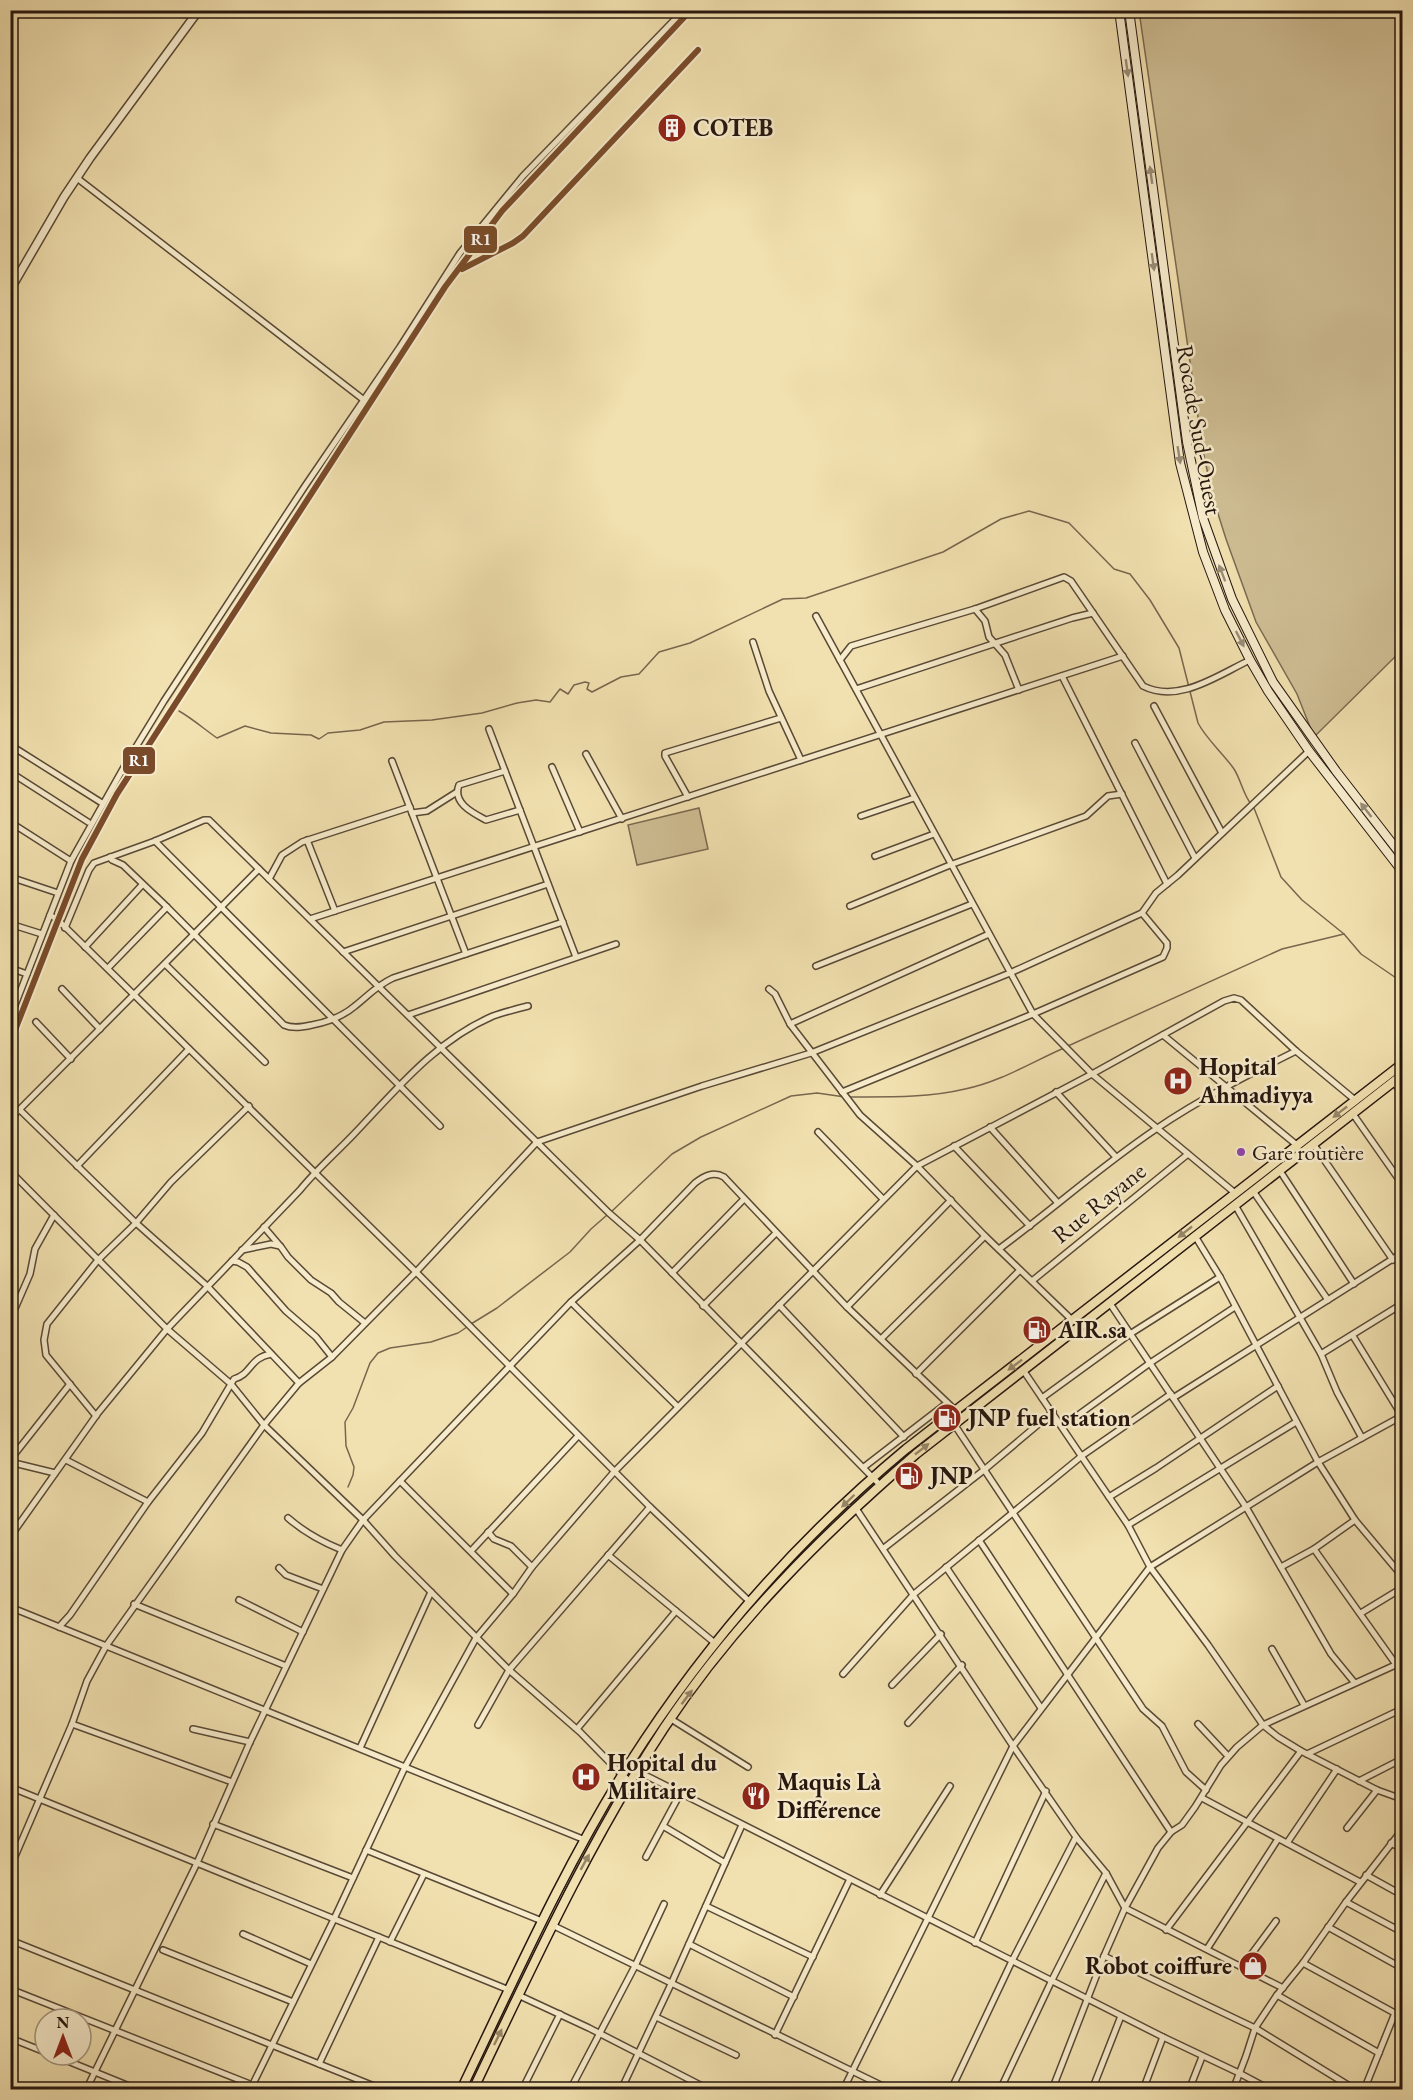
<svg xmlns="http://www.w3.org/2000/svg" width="1413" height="2100" font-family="'EB Garamond',serif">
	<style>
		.green { fill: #cfbe94; stroke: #7a6a51; stroke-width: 1.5 }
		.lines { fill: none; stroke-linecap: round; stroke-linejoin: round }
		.stream { stroke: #77664e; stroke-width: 1.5 }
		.minor-casing { stroke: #594936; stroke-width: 8 }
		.tertiary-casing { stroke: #594936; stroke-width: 10 }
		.secondary-casing { stroke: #26160e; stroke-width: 10 }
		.primary-casing { stroke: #26160e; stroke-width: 11 }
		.minor { stroke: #f7eccc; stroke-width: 5 }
		.tertiary { stroke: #f7eccc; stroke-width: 7 }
		.secondary { stroke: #f7eccc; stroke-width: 8 }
		.primary { stroke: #f2e1b0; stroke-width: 8 }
		.rail { stroke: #26160e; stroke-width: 1.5; stroke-dasharray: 10 10; stroke-linecap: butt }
		.rail-1-casing { stroke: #f7eccc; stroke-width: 10 }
		.rail-1 { stroke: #7a4b2a; stroke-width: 6 }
		.oneway { fill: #998c76 }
		.oneway2 { fill: #968667 }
		.bus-dot { fill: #8e44ad; stroke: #f7eccc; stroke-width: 2 }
		.labels { text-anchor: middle; stroke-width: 5; stroke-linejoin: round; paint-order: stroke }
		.bus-label { font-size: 22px; fill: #26160e; stroke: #f7eccc; text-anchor: start }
		.poi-label { font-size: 24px; font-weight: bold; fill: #26160e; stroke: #f7eccc; text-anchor: start }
		.street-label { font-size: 24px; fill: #26160e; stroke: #f7eccc }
		.line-badge { stroke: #f7eccc; stroke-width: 2 }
		.badge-label { font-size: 16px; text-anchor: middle; font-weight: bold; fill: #fff }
	</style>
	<rect width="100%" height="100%" fill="#f2e1b0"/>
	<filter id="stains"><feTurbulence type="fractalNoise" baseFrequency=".00333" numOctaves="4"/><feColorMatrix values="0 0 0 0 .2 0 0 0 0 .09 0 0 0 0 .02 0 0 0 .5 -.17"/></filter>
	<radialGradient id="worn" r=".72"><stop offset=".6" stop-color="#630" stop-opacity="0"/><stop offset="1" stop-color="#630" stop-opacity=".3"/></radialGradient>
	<g class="green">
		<path d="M1139,11H1402V650L1314,737L1297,694L1256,622L1226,539L1213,498L1203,451Z"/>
		<path d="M699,808L708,849L637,865L628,825Z"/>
	</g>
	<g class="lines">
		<g class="stream">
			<path d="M179,711C193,719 204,729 217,738L245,726L271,733L311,735L319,739L328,733L360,730L384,722L432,720L482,713L517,703L536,700L550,702L560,689L568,694L574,685L585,682L589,683L587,689L592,692L621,677L639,674L659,652L690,643L783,599L806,598L943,552L1001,519L1029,511L1069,523L1114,569L1130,574L1150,600L1179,648L1198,723C1207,740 1223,753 1234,769C1241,780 1243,794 1251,804"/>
			<path d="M1254,808L1281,877L1302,900L1344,934L1361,954L1402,982"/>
			<path d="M1068,1046L1282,949L1344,934"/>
			<path d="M850,1097C888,1097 928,1098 965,1089C1000,1082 1032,1062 1064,1048"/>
			<path d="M611,1212L672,1154L701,1137L791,1096L817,1093L845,1097"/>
			<path d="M471,1324L497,1308L570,1252L591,1229L607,1215"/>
			<path d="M348,1487L353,1475L354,1467L346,1446L345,1422L353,1408L370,1363L378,1353L390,1348L431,1342L458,1333L467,1327"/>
		</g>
		<g class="minor-casing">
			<g id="minor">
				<path d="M77,178L364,400"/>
				<path d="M975,609L985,621L989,637L1005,655L1019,690"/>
				<path d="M816,616L1033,1014L1092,1074L1235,1193"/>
				<path d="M753,642L769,691L801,760"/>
				<path d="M840,660L851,646L975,609L1064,577L1071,581L1143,686C1179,704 1218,675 1250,660"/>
				<path d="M1062,676L1167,884"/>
				<path d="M856,689L1072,618L1093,613"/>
				<path d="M1154,706L1222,833"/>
				<path d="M489,729L576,957"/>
				<path d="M1135,743L1195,858"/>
				<path d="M10,745L102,803"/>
				<path d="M586,754L622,819"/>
				<path d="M392,761L466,954"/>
				<path d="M552,767L580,832"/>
				<path d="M505,771L459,785C452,803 473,813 486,820L520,810"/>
				<path d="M10,772L88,822"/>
				<path d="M688,797L665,756V753L781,718"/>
				<path d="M412,813L427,811L457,792"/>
				<path d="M861,816L914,798"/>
				<path d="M10,822L71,861"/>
				<path d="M307,840L335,911"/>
				<path d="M155,841L440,1126"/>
				<path d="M875,856L934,834"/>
				<path d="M110,857L112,860L123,865L167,907L284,1025C293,1029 303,1027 312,1025C328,1022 342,1017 355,1006C369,995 376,986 393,978L563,922"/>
				<path d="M10,877L58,893"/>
				<path d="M269,879L282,855L302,842L410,807"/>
				<path d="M850,906L950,865L1086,816L1108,796L1122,794"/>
				<path d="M50,915L58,920L416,1272L650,1507L750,1602"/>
				<path d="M310,919L1123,656"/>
				<path d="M10,924L42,934"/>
				<path d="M65,928L89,870L94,863L155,841L204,820H209L609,1213L640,1240L880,1485"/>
				<path d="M85,947L142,885"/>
				<path d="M343,952L548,884"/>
				<path d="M165,964L265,1062"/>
				<path d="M816,966L972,904"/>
				<path d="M10,968L27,974"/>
				<path d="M108,968L167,907"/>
				<path d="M62,989L100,1029"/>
				<path d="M769,989L775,994L790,1024L860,1115L917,1166L985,1236L1072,1320"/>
				<path d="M408,1015L616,944"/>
				<path d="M10,1018L71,861L128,760L164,701L305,486L400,347L460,253L523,176L684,10"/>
				<path d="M36,1022L71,1059"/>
				<path d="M790,1024L989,934"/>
				<path d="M1163,1035L1298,1146"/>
				<path d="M1394,1082L1402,1094"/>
				<path d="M842,1092L1033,1014L1163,957L1167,948V943L1142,913"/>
				<path d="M1056,1092L1116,1157"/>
				<path d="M20,1110L136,1223L207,1286L299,1383"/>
				<path d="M1353,1114L1402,1184"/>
				<path d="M10,1119L259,869"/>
				<path d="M990,1127L1058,1203"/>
				<path d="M818,1132L883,1199"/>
				<path d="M1314,1145L1393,1260"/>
				<path d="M954,1146L1030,1226"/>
				<path d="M77,1166L189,1049"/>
				<path d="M10,1171L167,1329L231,1384L264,1425L363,1520L395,1556L509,1670L580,1732L622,1775L631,1782"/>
				<path d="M1280,1171L1354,1284"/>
				<path d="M1253,1191L1328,1300"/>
				<path d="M1235,1205L1321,1354L1337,1392L1362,1438"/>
				<path d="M264,1227L281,1247L288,1257L311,1280L331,1293L339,1302L365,1323"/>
				<path d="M1195,1236L1220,1277L1318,1462L1355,1520L1402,1576"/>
				<path d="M999,1249C1052,1210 1101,1166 1156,1129C1200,1099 1248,1075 1296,1051"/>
				<path d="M242,1250L271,1244L280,1246"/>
				<path d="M232,1261L238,1262L247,1267L286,1311L316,1337L332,1357"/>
				<path d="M672,1273L744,1199"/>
				<path d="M1032,1281L1188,1154"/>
				<path d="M571,1302L678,1407"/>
				<path d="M1109,1302L1246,1507L1331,1654L1354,1682"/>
				<path d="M779,1305L904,1437"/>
				<path d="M703,1306L776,1233"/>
				<path d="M847,1307L951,1200"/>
				<path d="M10,1320L30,1274L35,1249L54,1215"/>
				<path d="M1353,1336L1402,1416"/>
				<path d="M881,1339L985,1236"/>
				<path d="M1321,1354L1402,1304"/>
				<path d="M1023,1370L1128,1525L1150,1567L1208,1645L1263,1725L1278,1737L1301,1751L1377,1790L1402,1799"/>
				<path d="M916,1374L1020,1270"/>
				<path d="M1042,1398L1130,1334L1220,1277"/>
				<path d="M1173,1398L1402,1253"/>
				<path d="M96,1416L46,1355L44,1340L47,1324L98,1260L136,1223L171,1182L249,1106"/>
				<path d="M954,1424L1143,1709L1162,1726L1186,1772L1206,1790"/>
				<path d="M1063,1426L1150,1363L1235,1307"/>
				<path d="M10,1460L70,1384"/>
				<path d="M66,1460L148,1502"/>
				<path d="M10,1462L55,1473"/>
				<path d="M864,1467L947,1403"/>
				<path d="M400,1481L571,1302L640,1240L695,1183C704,1176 713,1171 724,1177L847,1307L955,1410"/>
				<path d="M1109,1497L1156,1468L1278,1386"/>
				<path d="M855,1507L1013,1746L1076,1837L1106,1873L1125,1908L1104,1956L1052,2090"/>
				<path d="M288,1518C304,1532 322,1542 342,1550"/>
				<path d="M1128,1525L1296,1422"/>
				<path d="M488,1532L494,1539L511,1546L532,1567"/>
				<path d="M10,1537L98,1413L167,1329L300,1190C317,1169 336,1153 354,1134C396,1090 435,1041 493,1016C504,1012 516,1009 528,1006"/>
				<path d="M979,1540L1171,1832"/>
				<path d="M884,1548L984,1470L1053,1412"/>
				<path d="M1314,1549L1402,1673"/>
				<path d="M471,1551L578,1436"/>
				<path d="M608,1555L716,1644"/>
				<path d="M946,1567L1041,1708"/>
				<path d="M1281,1567L1314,1549L1355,1520"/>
				<path d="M279,1568L286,1575L323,1589"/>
				<path d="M239,1600L303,1632"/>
				<path d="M134,1604L286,1666"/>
				<path d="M10,1607L585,1840"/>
				<path d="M1361,1613L1402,1588"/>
				<path d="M59,1627L70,1615L148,1502L202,1433L234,1379C252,1374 249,1358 271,1354"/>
				<path d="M1272,1649L1304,1705"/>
				<path d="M843,1674L914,1594L1083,1455L1171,1394"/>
				<path d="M892,1685L941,1634"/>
				<path d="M671,1719L748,1767"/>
				<path d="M908,1723L962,1665"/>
				<path d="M72,1724L232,1782"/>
				<path d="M1198,1724L1228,1756"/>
				<path d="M478,1725L509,1670L650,1507"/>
				<path d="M193,1729L250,1742"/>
				<path d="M577,1729L676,1611"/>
				<path d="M360,1748L431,1592"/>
				<path d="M1307,1754L1402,1709"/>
				<path d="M629,1764L637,1771L1163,2037L1239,2073L1271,2090"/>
				<path d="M1359,1781L1402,1759"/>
				<path d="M10,1787L509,1990"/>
				<path d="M1202,1798L1360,1882"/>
				<path d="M213,1824L353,1878"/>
				<path d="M663,1826L725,1863"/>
				<path d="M1347,1828L1377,1790"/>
				<path d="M1287,1843L1337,1769"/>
				<path d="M1391,1843L1402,1849"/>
				<path d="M366,1850L542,1921"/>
				<path d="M646,1857L681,1792"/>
				<path d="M10,1868L72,1724L87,1681L106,1646L264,1425L299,1383L332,1357L416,1272L537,1142L702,1086L811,1053L1010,973L1142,913L1156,893L1178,875L1309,751"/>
				<path d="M1366,1875L1402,1895"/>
				<path d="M880,1895L950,1786"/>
				<path d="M1346,1902L1402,1932"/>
				<path d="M706,1906L813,1957"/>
				<path d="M552,1925L891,2090"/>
				<path d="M1328,1927L1402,1968"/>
				<path d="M1166,1930L1301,1751"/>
				<path d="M243,1934L311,1964"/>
				<path d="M10,1940L384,2090"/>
				<path d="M390,1942L424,1874"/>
				<path d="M975,1943L1046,1791"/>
				<path d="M689,1944L794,1997"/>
				<path d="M1207,1949L1278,1839"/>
				<path d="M163,1950L293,2002"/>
				<path d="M1104,1956L1255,2028L1356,2090"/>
				<path d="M1303,1963L1402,2017"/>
				<path d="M1242,1967L1276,1921"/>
				<path d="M1283,1988L1125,1908L1158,1848L1171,1832L1182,1825L1195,1807L1221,1765L1237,1747L1263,1725L1402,1662"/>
				<path d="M10,1989L265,2090"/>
				<path d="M518,1995L589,2028L710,2090"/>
				<path d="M1277,1995L1379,2053"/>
				<path d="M656,2017L736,2055"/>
				<path d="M775,2035L850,1879"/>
				<path d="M10,2038L45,2052"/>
				<path d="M53,2055L139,2090"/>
				<path d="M319,2064L379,1937"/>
				<path d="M10,2086L20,2090"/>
				<path d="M86,2090L197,1863L250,1742L342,1550L363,1520L400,1481L513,1594"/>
				<path d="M250,2090L334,1919L405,1767L476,1638L513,1594L532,1567L614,1472L917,1166L1092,1074L1224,1001L1234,998L1241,1000L1296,1051L1355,1100"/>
				<path d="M522,2090L560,2014"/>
				<path d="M570,2090L635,1966L664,1904"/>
				<path d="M621,2090L672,1982L742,1825"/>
				<path d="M843,2090L1013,1746L1150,1567L1318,1462L1402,1416"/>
				<path d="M951,2090L1012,1961L1076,1837"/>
				<path d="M1000,2090L1052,1980L1106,1873"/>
				<path d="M1092,2090L1121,2016"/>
				<path d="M1143,2090L1163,2037"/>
				<path d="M1189,2090L1202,2057"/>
				<path d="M1233,2090L1246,2056L1255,2028L1277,1995L1303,1963L1346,1902L1402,1830"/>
				<path d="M1364,2090L1395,2013"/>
			</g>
		</g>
		<g class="tertiary-casing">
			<path id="tertiary" d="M10,290L64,197L90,158L199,10"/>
		</g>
		<g class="secondary-casing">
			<g id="secondary">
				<path d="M1119,10L1180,463L1203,552L1225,610L1250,660L1268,691L1309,751L1402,871"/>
				<path d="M1129,10L1187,442L1203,518L1232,599L1273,682L1336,771L1402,856"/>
			</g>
		</g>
		<g class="primary-casing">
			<g id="primary">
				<path d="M461,2090C514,1980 564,1867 629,1764C704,1646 799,1538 906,1449L1402,1064"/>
				<path d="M473,2090C532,1967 589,1842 664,1728C733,1624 822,1535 916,1454L1402,1075"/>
			</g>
		</g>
		<use href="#minor" class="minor"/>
		<use href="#tertiary" class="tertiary"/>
		<use href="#secondary" class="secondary"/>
		<use href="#primary" class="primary"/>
		<path class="rail" d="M451,279C472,259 500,254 523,236L698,50"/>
		<g class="rail-1-casing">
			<g id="rail-1">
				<path d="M462,269L513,243L523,236L698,50"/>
				<path d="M10,1043L82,859L117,794L445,287L502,211L691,10"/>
			</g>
		</g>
		<use href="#rail-1" class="rail-1"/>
	</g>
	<defs><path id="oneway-solid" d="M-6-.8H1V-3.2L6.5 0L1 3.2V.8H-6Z" transform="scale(1.5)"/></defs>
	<g class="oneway">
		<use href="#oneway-solid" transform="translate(1127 68) rotate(82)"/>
		<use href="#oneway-solid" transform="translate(1151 175) rotate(-98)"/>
		<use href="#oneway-solid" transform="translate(1153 262) rotate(82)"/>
		<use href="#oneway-solid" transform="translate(1179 455) rotate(81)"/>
		<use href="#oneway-solid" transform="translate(1222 573) rotate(-111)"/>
		<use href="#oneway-solid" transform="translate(1240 639) rotate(63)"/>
		<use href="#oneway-solid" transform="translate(1366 810) rotate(-128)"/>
	</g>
	<g class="oneway2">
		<use href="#oneway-solid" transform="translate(1340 1112) rotate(142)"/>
		<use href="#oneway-solid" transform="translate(1185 1232) rotate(142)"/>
		<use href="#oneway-solid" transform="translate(1015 1365) rotate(143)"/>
		<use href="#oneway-solid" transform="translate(922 1449) rotate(-38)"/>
		<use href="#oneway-solid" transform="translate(848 1501) rotate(136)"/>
		<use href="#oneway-solid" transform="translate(687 1697) rotate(-53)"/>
		<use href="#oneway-solid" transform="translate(585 1862) rotate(-61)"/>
		<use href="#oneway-solid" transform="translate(498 2037) rotate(-64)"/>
	</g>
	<defs>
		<g id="building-disc" transform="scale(1.5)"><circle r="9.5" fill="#8f2418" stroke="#f7eccc"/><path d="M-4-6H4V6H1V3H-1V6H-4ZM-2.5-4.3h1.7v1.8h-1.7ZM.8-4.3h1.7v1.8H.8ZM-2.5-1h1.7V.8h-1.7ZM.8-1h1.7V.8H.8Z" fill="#fff"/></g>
		<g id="hospital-disc" transform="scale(1.5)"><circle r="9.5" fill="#8f2418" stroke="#f7eccc"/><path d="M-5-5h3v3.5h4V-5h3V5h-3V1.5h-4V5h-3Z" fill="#fff"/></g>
		<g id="fuel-disc" transform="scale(1.5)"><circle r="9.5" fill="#8f2418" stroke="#f7eccc"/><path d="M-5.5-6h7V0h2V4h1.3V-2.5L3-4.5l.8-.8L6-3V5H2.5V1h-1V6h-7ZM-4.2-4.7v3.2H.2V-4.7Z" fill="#fff"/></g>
		<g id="restaurant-disc" transform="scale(1.5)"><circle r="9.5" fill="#8f2418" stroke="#f7eccc"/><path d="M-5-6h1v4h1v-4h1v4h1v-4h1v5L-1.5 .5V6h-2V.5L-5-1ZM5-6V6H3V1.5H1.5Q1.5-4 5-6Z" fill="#fff"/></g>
		<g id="shop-disc" transform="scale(1.5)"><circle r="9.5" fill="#8f2418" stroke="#f7eccc"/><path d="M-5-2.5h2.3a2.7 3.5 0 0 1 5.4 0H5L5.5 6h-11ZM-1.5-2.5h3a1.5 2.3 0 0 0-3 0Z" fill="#fff"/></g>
	</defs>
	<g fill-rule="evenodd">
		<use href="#building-disc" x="672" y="128"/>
		<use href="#hospital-disc" x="1178" y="1081"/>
		<use href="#fuel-disc" x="1037" y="1330"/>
		<use href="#fuel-disc" x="947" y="1418"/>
		<use href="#fuel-disc" x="909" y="1476"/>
		<use href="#hospital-disc" x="586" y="1777"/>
		<use href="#restaurant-disc" x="756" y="1796"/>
		<use href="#shop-disc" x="1253" y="1966"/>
	</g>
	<circle class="bus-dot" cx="1241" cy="1152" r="5"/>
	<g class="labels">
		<g class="bus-label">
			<text x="1252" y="1160">Gare routière</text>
		</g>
		<g class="poi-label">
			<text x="693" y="136">COTEB</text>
			<text x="1199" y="1075">Hopital<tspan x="1199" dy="28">Ahmadiyya</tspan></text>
			<text x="1058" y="1338">AIR.sa</text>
			<text x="968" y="1426">JNP fuel station</text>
			<text x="930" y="1484">JNP</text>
			<text x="607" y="1771">Hopital du<tspan x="607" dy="28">Militaire</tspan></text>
			<text x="777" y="1790">Maquis Là<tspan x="777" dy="28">Différence</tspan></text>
			<text x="1232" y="1974" text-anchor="end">Robot coiffure</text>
		</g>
		<g class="street-label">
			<text transform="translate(1199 430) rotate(80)" y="8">Rocade Sud-Ouest</text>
			<text transform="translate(1099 1203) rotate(-39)" y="8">Rue Rayane</text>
		</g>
	</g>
	<g class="line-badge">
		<rect x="463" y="225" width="35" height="29" rx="6" fill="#7a4b2a"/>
		<rect x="122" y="746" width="34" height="29" rx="6" fill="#7a4b2a"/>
	</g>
	<g class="badge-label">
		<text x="481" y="245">R1</text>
		<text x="139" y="766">R1</text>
	</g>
	<rect width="1413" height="2100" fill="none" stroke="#f2e1b0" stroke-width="36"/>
	<rect x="12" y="12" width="1389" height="2076" fill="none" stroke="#26160e" stroke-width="3"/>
	<rect x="18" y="18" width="1377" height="2064" fill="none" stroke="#26160e" stroke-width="1.5"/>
	<g transform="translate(63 2037)"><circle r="28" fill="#f7eccc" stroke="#a39680" stroke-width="1.5"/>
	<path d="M0-4.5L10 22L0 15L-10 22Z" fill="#8f2418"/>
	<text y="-9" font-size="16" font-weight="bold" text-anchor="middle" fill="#26160e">N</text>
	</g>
	<rect width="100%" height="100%" filter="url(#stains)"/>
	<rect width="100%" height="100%" fill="url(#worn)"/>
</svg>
